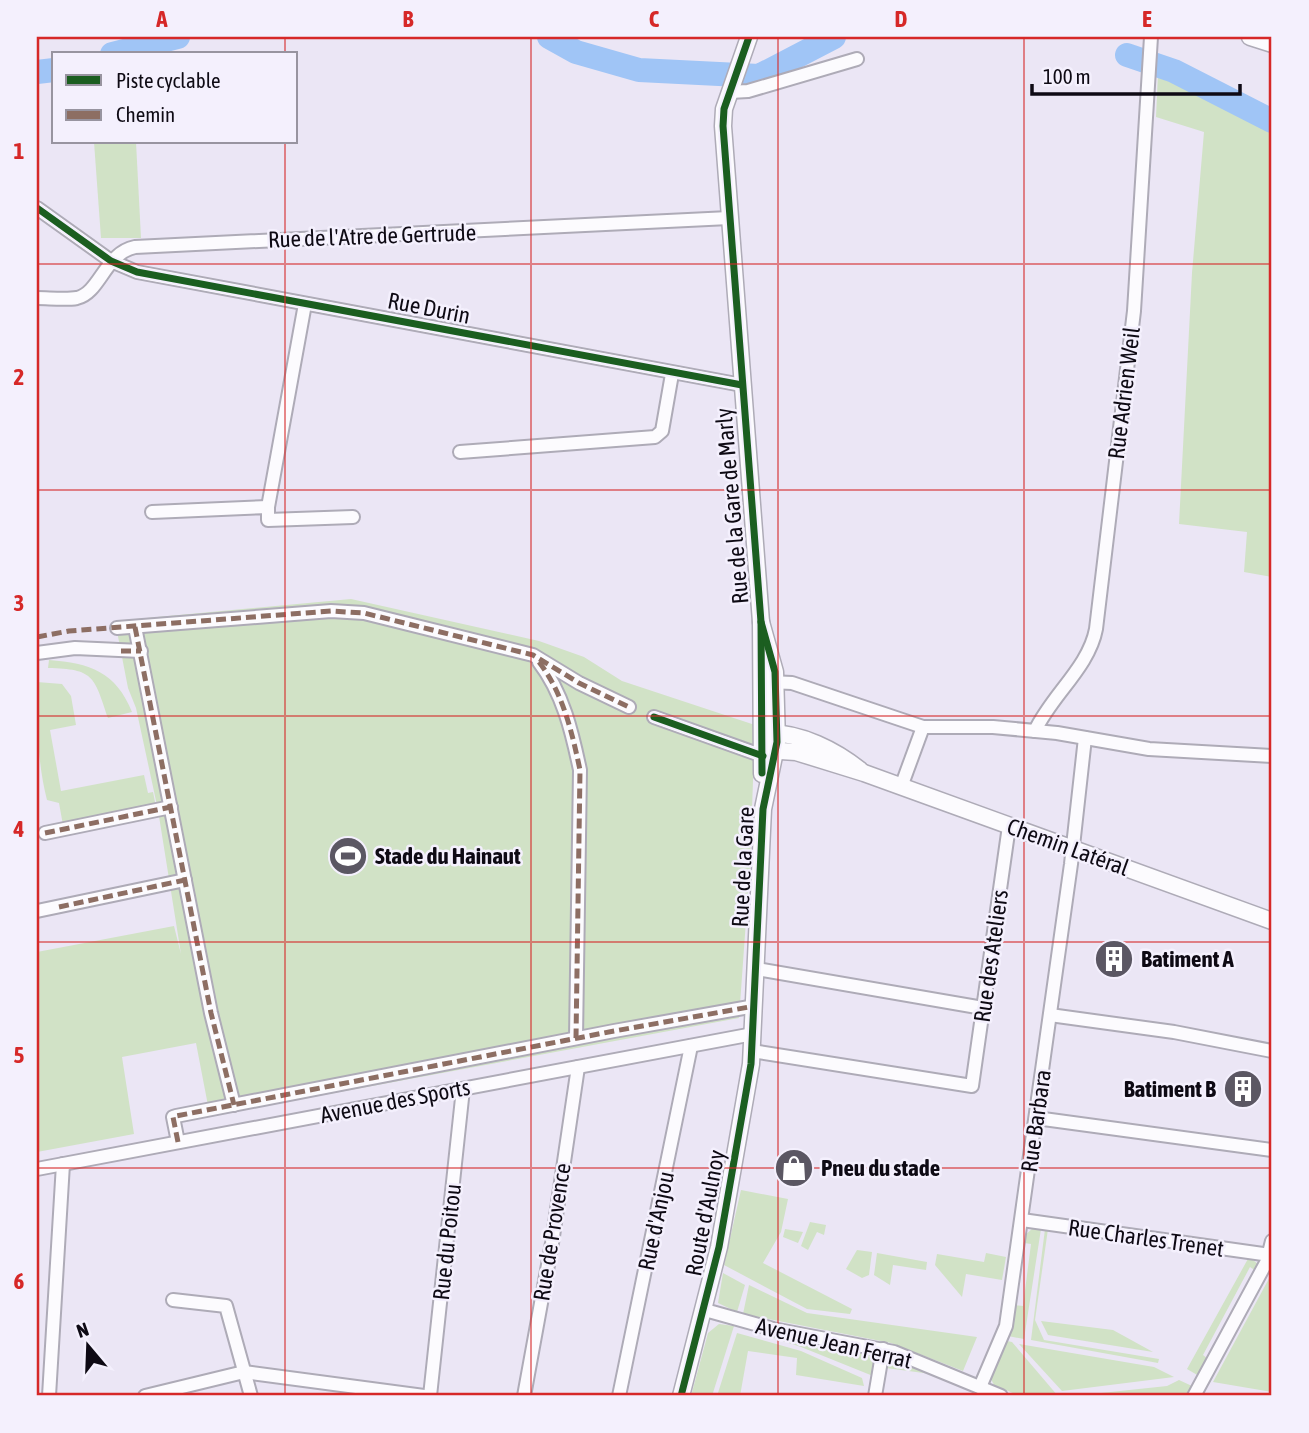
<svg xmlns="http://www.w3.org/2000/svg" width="1309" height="1433" font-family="'Asap Condensed',sans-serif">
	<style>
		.green { fill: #d1e2c6 }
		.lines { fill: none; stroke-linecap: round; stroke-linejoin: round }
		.river { stroke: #a0c5f6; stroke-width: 24 }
		.street-casing { stroke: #aeabb7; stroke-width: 16 }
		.secondary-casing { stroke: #aeabb7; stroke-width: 19 }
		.street { stroke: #fcfbfe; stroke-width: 12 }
		.secondary { stroke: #fcfbfe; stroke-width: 16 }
		.quiet { stroke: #8d6e63; stroke-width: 5; stroke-dasharray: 10 5; stroke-linecap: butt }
		.cycleway-casing { stroke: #f4f0fd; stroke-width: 11 }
		.cycleway { stroke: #1b5e20; stroke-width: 7 }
		.grid { fill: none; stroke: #d62828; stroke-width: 2; stroke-opacity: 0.55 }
		.labels { text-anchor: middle; stroke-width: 5; stroke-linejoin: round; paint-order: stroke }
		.street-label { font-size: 23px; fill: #0e0a14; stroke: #f4f0fd }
		.poi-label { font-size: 23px; font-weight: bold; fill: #0e0a14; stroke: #f4f0fd; text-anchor: start }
		.neatline { fill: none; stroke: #d62828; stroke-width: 2.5 }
		.grid-label { font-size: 23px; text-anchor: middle; font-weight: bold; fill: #d62828 }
	</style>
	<rect width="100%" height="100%" fill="#ebe6f5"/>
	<g class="green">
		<path d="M1158,73L1272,131V577L1244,572L1247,532L1179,524L1192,273L1204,132L1156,117Z"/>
		<path d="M94,142H136L141,238H101Z"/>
		<path d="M351,599L539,641L584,657L622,681L755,725L750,865L739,1018L210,1116L196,1043L122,1057L134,1134L37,1152V952L174,926L181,954L158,810L136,708L128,688L115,621Z"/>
		<path d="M49,660C90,663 116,672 132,712L108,718C94,676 94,669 48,668Z"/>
		<path d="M37,682L62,684L71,696L76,725L50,730L61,791L144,775L148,793L153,792L156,807L63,825L59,803L47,800C37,761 37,722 37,682Z"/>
		<path d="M741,1190L788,1199L781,1232L763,1263L852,1309L850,1314L807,1309L724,1265Z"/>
		<path d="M810,1222L826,1225L824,1235L817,1232L808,1250L801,1246Z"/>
		<path d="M1033,1228L1041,1229L1024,1339L1008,1336L1015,1305L1023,1306L1031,1244L1024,1243V1236Z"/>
		<path d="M785,1229L803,1232L798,1243L783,1237Z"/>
		<path d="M1045,1229H1048L1035,1320L1044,1340L1159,1359L1158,1363L1031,1340Z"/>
		<path d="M857,1250L872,1252L869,1275L862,1278L846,1269Z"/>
		<path d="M877,1253L927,1262L926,1270L893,1265L890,1285L874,1275Z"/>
		<path d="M986,1253L1006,1257L1002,1280L966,1274L962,1297L935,1265L937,1254L984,1262Z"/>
		<path d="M1249,1257L1258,1264L1256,1271L1250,1267L1203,1355L1208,1359L1199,1376L1187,1369Z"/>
		<path d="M723,1273L745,1285L737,1312L718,1303Z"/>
		<path d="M1272,1273V1392L1213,1382Z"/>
		<path d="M749,1285L807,1313L977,1337L963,1371L891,1343L743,1314Z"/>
		<path d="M1041,1321L1113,1330L1153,1352L1048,1335Z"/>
		<path d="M719,1324L734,1326L712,1396H691L708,1333Z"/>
		<path d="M740,1327L866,1352L875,1361L873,1376L801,1347Z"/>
		<path d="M737,1333L801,1351L862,1378L864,1386L796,1375L797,1358L748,1351L740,1396H717Z"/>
		<path d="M1007,1341L1012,1342L1058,1396H1020L994,1385L991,1379Z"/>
		<path d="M1019,1344L1154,1367L1174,1377L1062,1391Z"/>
		<path d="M892,1360H897L931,1374L886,1368Z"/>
		<path d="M1179,1380L1192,1386L1187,1396H1073L1167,1386Z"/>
	</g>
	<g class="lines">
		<g class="river">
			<path d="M549,37L576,52L639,70L759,76L834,37"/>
			<path d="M112,54L178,37"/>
			<path d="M1127,55L1174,71L1272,121"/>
			<path d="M37,72L54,70"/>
		</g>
		<g class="street-casing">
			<g id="street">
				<path d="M730,92L748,91L857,59"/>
				<path d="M37,208L111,261L137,272L742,385"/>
				<path d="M37,298C49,298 65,300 77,298C100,293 105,253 135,247L729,218"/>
				<path d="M460,452L655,437L662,431L672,374"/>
				<path d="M268,507L305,304"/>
				<path d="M152,512L268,507V520L353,517"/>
				<path d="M135,627L211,1013L234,1105"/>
				<path d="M117,628L331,611L364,613L533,655L579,683L629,707"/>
				<path d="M37,653L75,648L141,651"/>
				<path d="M539,662C563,693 572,732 580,770L576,1038"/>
				<path d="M769,682L792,683L923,727H993L1057,733L1149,749L1272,756"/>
				<path d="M654,717L763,756"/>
				<path d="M1035,731C1051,696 1089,667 1096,629L1134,311L1151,37"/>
				<path d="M901,787L923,727"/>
				<path d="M45,833L171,807"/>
				<path d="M37,911L185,880"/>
				<path d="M757,969L983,1008"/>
				<path d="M1050,1015L1174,1032L1272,1051"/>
				<path d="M752,1051L972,1086L1009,826"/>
				<path d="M1036,1118L1272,1150"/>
				<path d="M178,1142L173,1117L176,1116L614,1031L755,1006"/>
				<path d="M37,1169L753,1034"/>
				<path d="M1022,1220L1270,1255"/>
				<path d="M173,1300L226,1306L251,1396"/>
				<path d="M705,1310L773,1329L894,1352L1001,1396"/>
				<path d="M980,1387L1006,1326L1071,864L1085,738"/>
				<path d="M49,1396L63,1164"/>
				<path d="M145,1396L244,1372L424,1396"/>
				<path d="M430,1396L463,1089"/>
				<path d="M524,1396L552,1243L578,1067"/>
				<path d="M619,1396L691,1046"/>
				<path d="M875,1396L883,1349"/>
				<path d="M1194,1396L1267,1261L1272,1241"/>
			</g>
		</g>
		<g class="secondary-casing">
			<g id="secondary">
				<path d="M749,37L724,109L723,126L761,622L762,774"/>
				<path d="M1250,37L1272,44"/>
				<path d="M769,733C801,733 835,750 860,770"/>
				<path d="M765,750L796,752L864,773L1272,921"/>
				<path d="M681,1396L719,1247L751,1064L763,809L777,742L775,672L761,622"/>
			</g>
		</g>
		<use href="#street" class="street"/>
		<use href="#secondary" class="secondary"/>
		<g class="quiet">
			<path d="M135,627L211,1013L234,1105"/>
			<path d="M37,637L69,631L331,611L364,613L533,655L579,683L629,707"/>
			<path d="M121,651H141"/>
			<path d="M539,662C563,693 572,732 580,770L576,1038"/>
			<path d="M45,833L171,807"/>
			<path d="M59,907L185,880"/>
			<path d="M178,1142L173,1117L176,1116L614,1031L755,1006"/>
		</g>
		<g class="cycleway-casing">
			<g id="cycleway">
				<path d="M749,37L724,109L723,126L761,622L762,773"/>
				<path d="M37,208L111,261L137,272L742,385"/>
				<path d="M654,717L763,756"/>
				<path d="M681,1396L719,1247L751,1064L763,809L777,742L775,672L761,622"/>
			</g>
		</g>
		<use href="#cycleway" class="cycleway"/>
	</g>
	<path class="grid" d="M285,37V54M531,37V1396M778,37V1396M1024,37V1396M285,142V1396M37,264H1272M37,490H1272M37,716H1272M37,942H1272M37,1168H1272"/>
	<defs>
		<g id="stadium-disc" transform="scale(2.0125)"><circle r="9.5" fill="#5b5763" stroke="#f4f0fd"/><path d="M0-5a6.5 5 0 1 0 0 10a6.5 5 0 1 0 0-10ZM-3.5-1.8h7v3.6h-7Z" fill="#fff"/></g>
		<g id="building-disc" transform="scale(2.0125)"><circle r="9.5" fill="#5b5763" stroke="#f4f0fd"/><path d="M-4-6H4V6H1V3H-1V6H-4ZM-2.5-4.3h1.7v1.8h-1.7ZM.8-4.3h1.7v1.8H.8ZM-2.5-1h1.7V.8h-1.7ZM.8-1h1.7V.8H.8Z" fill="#fff"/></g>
		<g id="shop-disc" transform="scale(2.0125)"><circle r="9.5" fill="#5b5763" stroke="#f4f0fd"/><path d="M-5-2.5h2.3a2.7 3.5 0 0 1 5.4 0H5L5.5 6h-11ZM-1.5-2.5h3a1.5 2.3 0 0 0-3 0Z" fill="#fff"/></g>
	</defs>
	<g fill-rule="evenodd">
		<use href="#stadium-disc" x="348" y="856"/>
		<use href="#building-disc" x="1114" y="959"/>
		<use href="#building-disc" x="1243" y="1089"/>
		<use href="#shop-disc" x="794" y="1168"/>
	</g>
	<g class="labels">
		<g class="street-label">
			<text transform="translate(372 236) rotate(-2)" y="8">Rue de l'Atre de Gertrude</text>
			<text transform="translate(429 308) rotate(11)" y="8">Rue Durin</text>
			<text transform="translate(1124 393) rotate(-83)" y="8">Rue Adrien Weil</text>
			<text transform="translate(732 506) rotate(-95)" y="8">Rue de la Gare de Marly</text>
			<text transform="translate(1068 847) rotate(20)" y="8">Chemin Latéral</text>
			<text transform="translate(743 867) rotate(-87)" y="8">Rue de la Gare</text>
			<text transform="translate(991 956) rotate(-82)" y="8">Rue des Ateliers</text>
			<text transform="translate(395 1101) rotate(-11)" y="8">Avenue des Sports</text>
			<text transform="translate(1036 1121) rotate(-82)" y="8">Rue Barbara</text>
			<text transform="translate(705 1213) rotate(-79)" y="8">Route d'Aulnoy</text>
			<text transform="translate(656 1221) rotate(-78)" y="8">Rue d'Anjou</text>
			<text transform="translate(552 1232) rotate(-81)" y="8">Rue de Provence</text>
			<text transform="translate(1146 1238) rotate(8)" y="8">Rue Charles Trenet</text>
			<text transform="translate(447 1242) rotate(-84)" y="8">Rue du Poitou</text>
			<text transform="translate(834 1343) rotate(13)" y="8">Avenue Jean Ferrat</text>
		</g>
		<g class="poi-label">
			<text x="375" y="864">Stade du Hainaut</text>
			<text x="1141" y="967">Batiment A</text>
			<text x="1216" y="1097" text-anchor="end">Batiment B</text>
			<text x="821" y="1176">Pneu du stade</text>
		</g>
	</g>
	<rect width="1309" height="1433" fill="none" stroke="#f4f0fd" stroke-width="77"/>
	<rect x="52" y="52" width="245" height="91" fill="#f4f0fd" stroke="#9894a0" stroke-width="2"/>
	<rect x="66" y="75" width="35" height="10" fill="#1b5e20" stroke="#9894a0" stroke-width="2"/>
	<text x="116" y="88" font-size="21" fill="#0e0a14">Piste cyclable</text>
	<rect x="66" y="110" width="35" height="10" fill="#8d6e63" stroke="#9894a0" stroke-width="2"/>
	<text x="116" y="122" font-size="21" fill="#0e0a14">Chemin</text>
	<g transform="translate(88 1346) rotate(341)" stroke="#f4f0fd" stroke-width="5" paint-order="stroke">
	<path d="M0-5L12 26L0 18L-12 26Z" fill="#0e0a14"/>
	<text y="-10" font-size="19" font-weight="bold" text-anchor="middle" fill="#0e0a14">N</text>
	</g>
	<path d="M1032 84v10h208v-10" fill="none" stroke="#0e0a14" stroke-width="3.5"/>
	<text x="1043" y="84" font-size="21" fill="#0e0a14" stroke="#f4f0fd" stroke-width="5" paint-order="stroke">100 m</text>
	<rect x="38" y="38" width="1232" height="1356" class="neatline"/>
	<g class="grid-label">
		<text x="162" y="27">A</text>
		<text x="408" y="27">B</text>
		<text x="654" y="27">C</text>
		<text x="901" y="27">D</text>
		<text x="1147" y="27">E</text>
		<text x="19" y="159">1</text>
		<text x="19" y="385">2</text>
		<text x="19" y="611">3</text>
		<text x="19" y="837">4</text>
		<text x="19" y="1063">5</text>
		<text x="19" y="1289">6</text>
	</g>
</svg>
